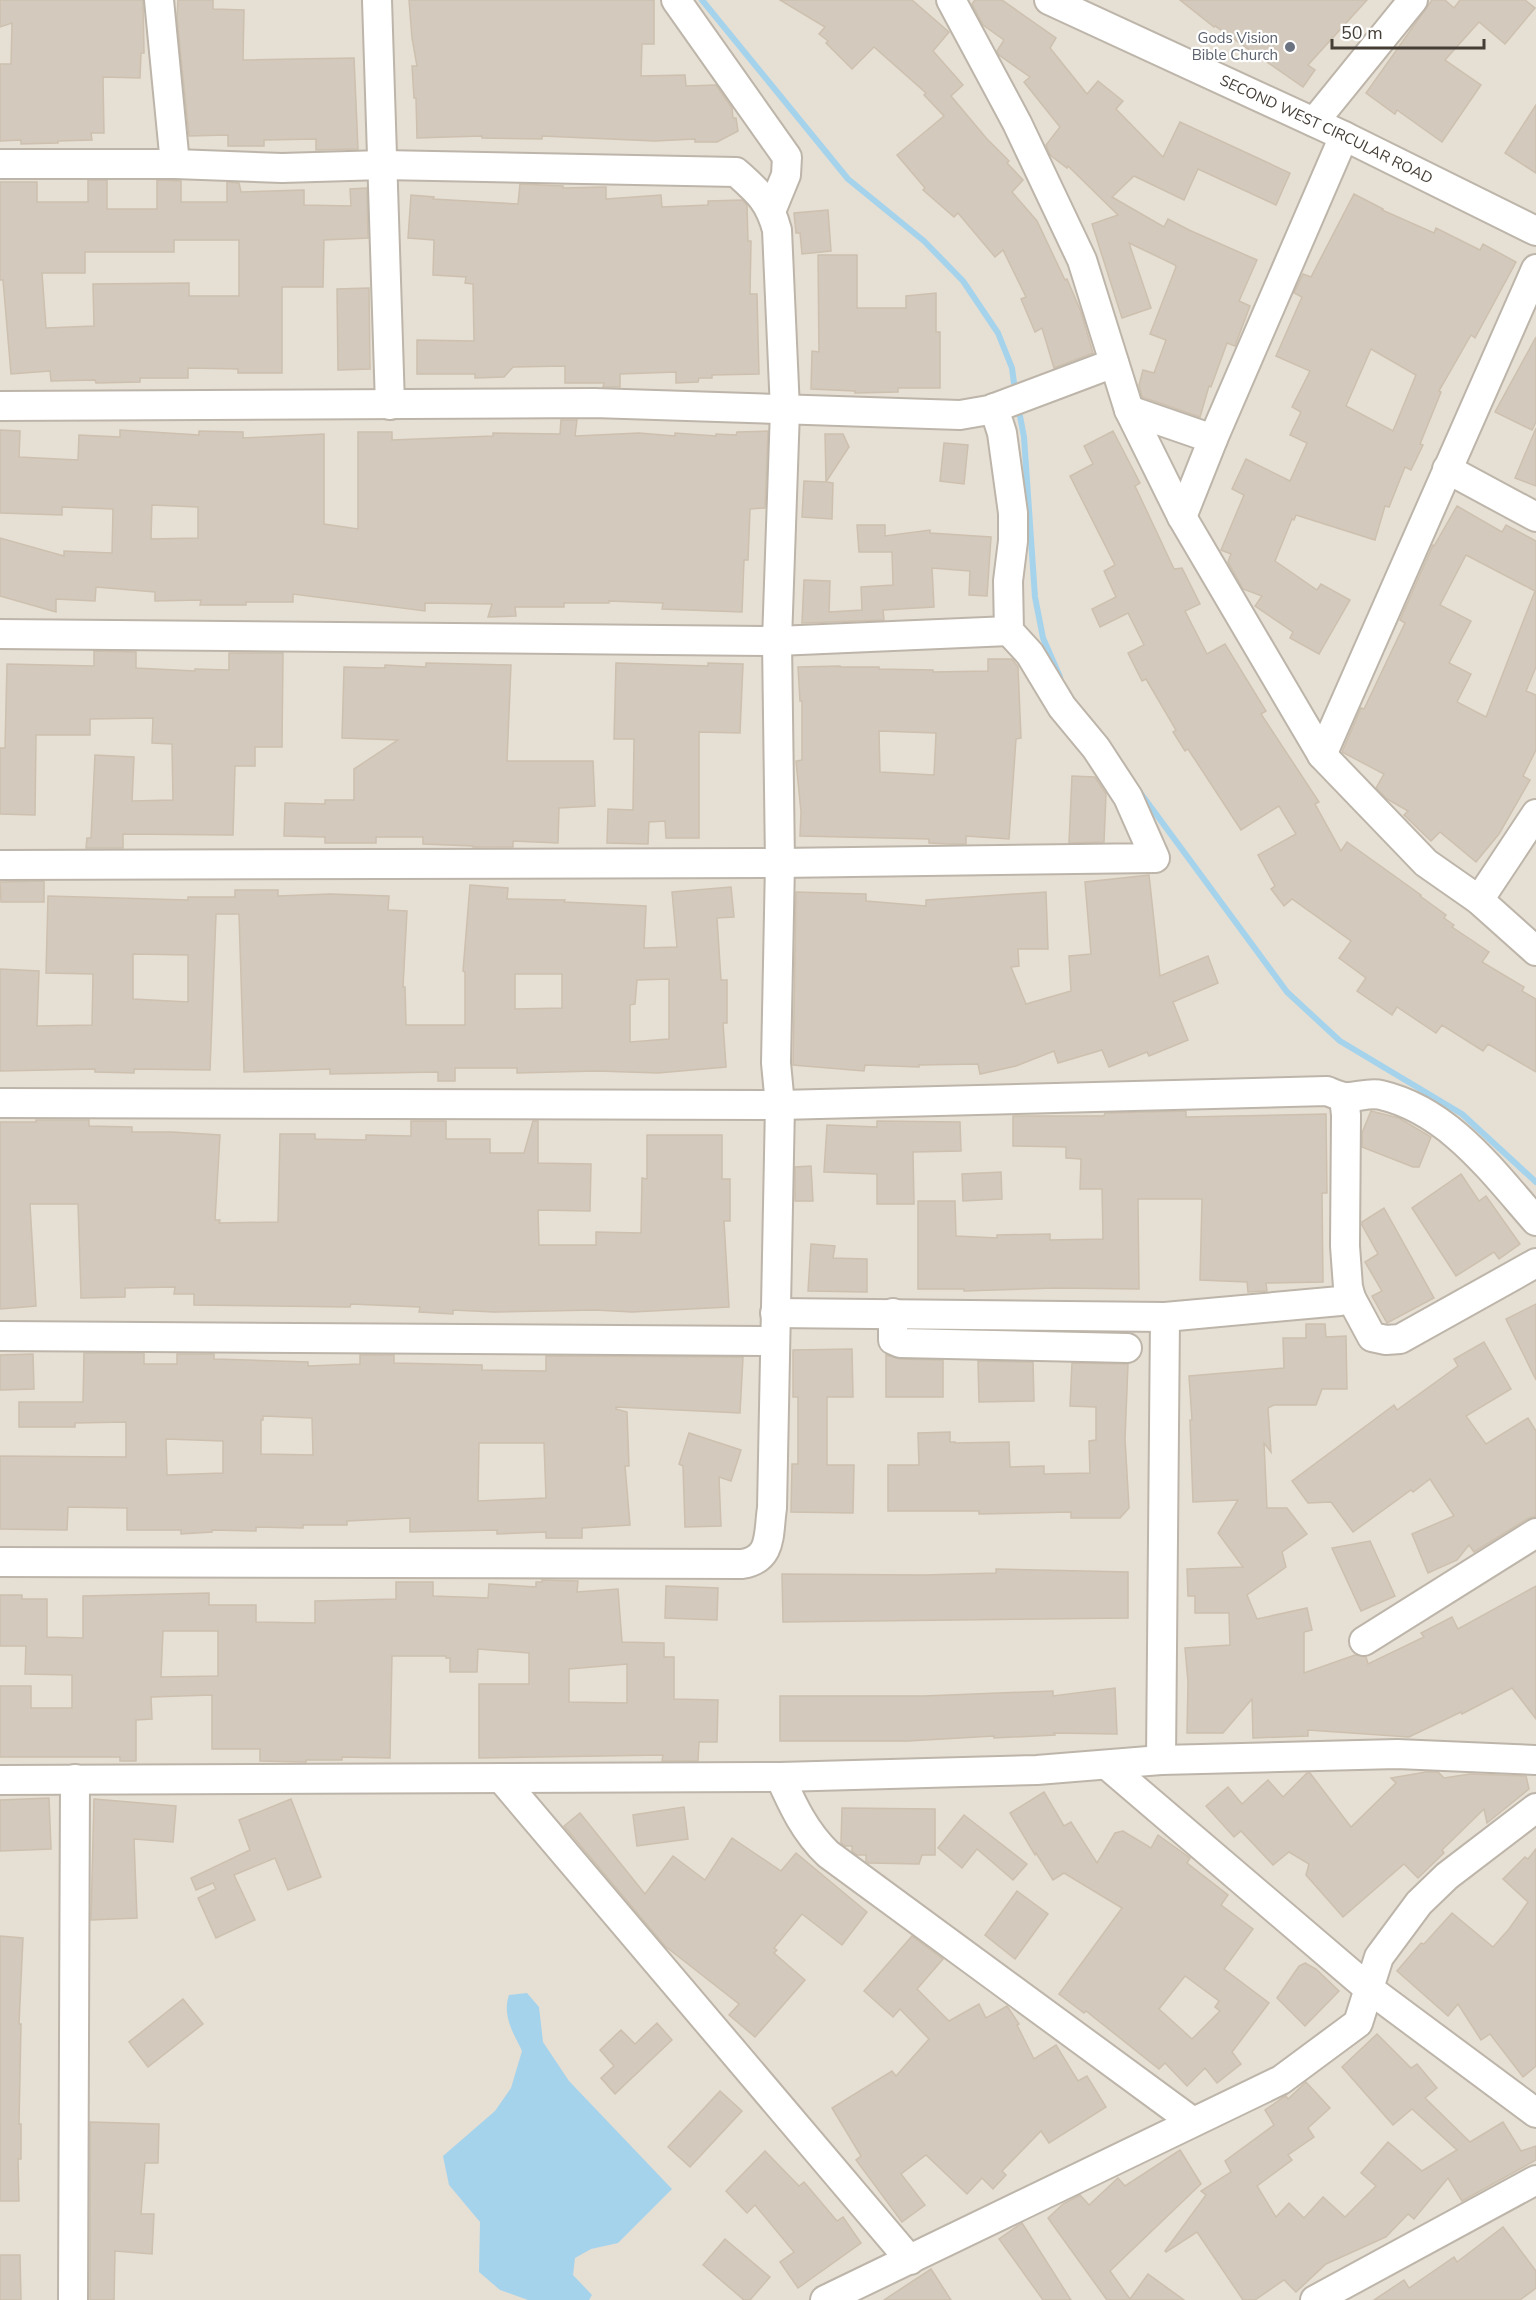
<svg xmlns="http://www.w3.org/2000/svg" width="1536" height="2300" font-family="'Nunito Sans',sans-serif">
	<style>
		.residential { fill: #e6dfd4 }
		.water { fill: #a5d3ec }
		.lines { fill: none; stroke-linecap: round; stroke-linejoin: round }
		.stream { stroke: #a5d3ec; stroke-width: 6 }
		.building { fill: #d3c9bc; stroke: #cdc0af; stroke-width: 1.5; fill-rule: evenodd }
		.minor-casing { stroke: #bdb5a9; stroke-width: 32 }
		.minor { stroke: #fff; stroke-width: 28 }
		.worship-dot { fill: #6b7280; stroke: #fff; stroke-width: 2 }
		.labels { text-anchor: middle; stroke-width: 4.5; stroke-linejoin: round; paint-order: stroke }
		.worship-label { font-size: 15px; fill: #5b616d; stroke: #fff; text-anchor: end }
		.street-label { font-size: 15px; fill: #443e36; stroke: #fff }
	</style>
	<rect width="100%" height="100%" fill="#f2eee6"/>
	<rect class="residential" x="0" y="0" width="1536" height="2300"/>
	<path class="water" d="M527,1993L539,2007L543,2042L569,2081L672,2189L618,2243L591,2249L575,2258L573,2275L592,2295L589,2300H528L500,2290L479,2272L480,2222L449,2185L443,2156L495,2111L511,2088L522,2051C513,2032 502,2016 509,1995Z"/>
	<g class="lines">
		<g class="stream">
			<path d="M702,0L848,179L924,241L963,281L998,333L1012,368L1014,383"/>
			<path d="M1020,416L1024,437L1035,597L1043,638L1060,677"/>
			<path d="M1139,791L1287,992L1340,1041L1462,1114L1536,1182"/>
		</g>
	</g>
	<g class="building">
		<path d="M0,0H143L144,53H141L140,78L103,77L104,133H91L92,140L58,141V143L21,144V140L0,141V64H11L12,23L0,27Z"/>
		<path d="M178,0H213V9L244,10L243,60L354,58L358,149L316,150V139L264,140V146H228V135L189,136L177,19Z"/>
		<path d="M409,0H654V44H642L641,76L685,75L686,86L716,85L732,108L733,118H736L738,131L717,142H695V139L655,141L542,136V139L482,138V136L417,138L416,98H414L412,66H417L412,38Z"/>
		<path d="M780,0H912L949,32L933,51L963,85L951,96L987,139L1009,161L1007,163L1023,180L1012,192L1037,221L1065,280L1067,279L1081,312L1093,353L1054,368L1042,328L1035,332L1021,299L1026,297L1003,250L995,257L958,213L954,217L923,190L925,188L897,155L944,116L924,95L926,93L874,47L852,69L826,43L828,41L819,34L825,27Z"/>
		<path d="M975,0H1002L1056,38L1050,48L1087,94L1098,81L1123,101L1116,109L1163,157L1180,122L1290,173L1276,205L1198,169L1184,200L1134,176L1112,197L1164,227L1168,219L1189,230L1257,260L1239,301L1250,306L1235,346L1227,343L1211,387L1209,386L1200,417L1142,397L1139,385L1143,370L1154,373L1166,340L1150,334L1176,267L1175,265L1129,243L1151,308L1122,318L1092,224L1118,215L1068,166L1067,168L1050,155L1046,145L1060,127L1024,82L1030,77L999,55L997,51L1004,40L983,25L972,4Z"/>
		<path d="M1180,0H1367L1308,65L1315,70L1303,87L1215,26L1214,27Z"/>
		<path d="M1432,0H1445L1454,8L1460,0H1525L1535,8L1505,44L1479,22L1445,60L1481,85L1442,142L1397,110L1395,114L1366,93Z"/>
		<path d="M1536,105V173L1505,153Z"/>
		<path d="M88,180H107V209H157V180L181,181V202H227V182L239,183L241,192L304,190V205L351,206L350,189L367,188L368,238L324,240L323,287H282V373H238V369L188,368V378H140V382L96,383L95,380L51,381L50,371L11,374L3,280H0V182H37V202H88ZM174,240H239V296H189V283L93,284L94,326L46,328L42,273H85V252H174Z"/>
		<path d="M520,184L563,186V188L606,187V199L661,195L662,207L708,205V201L742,200L747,205L748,241H751L750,294H757L759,374L712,375V378H699L698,382L676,383V372L620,374V387H603L604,383H565V366L513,367L504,377L475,378V374H417V340L474,341L473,284L465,283L466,277L433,275L434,240L408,238L411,195L434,197L433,199L518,204Z"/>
		<path d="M1354,194L1383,209L1382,210L1434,233L1436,228L1480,250L1483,244L1516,262L1475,338L1471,335L1439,391L1441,392L1420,444L1423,445L1411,470L1405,467L1389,507L1385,506L1375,540L1296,515L1294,520L1292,519L1275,561L1317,590L1321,584L1350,600L1319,654L1290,638L1293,632L1255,606L1262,596L1243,589L1228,562L1231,554L1221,550L1244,495L1232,489L1246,459L1290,481L1307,443L1290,435L1301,412L1292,407L1310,371L1276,356L1302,297L1294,293L1303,274L1311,277ZM1371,349L1416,375L1393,431L1346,406Z"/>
		<path d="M828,210L831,251L802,254L800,233H796L794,213Z"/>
		<path d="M818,255H857V308H906V296L936,293V332H940V388H898V392L855,393V391L811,389L812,351L819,352Z"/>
		<path d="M369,288L370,369L338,370L337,289Z"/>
		<path d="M1536,337V422L1532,430L1495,412Z"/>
		<path d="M561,420H577L575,436L639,433L675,436V433L716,436V434L736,435L737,432L768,431L765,508L750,509L748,560H744L742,612L662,609L663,603L609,601V603H564V607H515L516,616L488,617L492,604L425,603V611L293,594V602H246V605H200L201,600L155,601V592L96,587L95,601L56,599V612L0,596V538L64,556V551L112,553L113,509L62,507V515L0,513V430L20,431L19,457L78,460L79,435L120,437V430L199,435V431L243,432V438L324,434V524L358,529V432H392V440L493,436V433L560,434ZM152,505L198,507V538L151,539Z"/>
		<path d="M1536,428V486L1515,478Z"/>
		<path d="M1113,431L1140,483L1135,486L1174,569L1182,568L1200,604L1185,611L1207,654L1225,644L1266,711L1261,714L1319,802L1315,804L1341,851L1347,842L1421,895L1420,896L1446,915L1444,918L1454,925L1452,927L1489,952L1482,962L1524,987L1522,991L1536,999V1072L1488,1044L1483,1051L1442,1025L1436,1033L1397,1007L1392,1015L1357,991L1366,978L1339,958L1351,941L1292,899L1284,906L1271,889L1275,886L1258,855L1296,834L1279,806L1241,830L1188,749L1185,751L1173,732L1176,730L1146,679L1142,681L1128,653L1144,645L1128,613L1100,627L1092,609L1116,597L1104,571L1115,565L1070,476L1093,464L1084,446Z"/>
		<path d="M825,434H843L849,447L826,482L833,483L832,519L802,517L804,481L826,482Z"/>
		<path d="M944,443L968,445L964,484L940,481Z"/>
		<path d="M1457,506L1502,532L1506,525L1536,541V667L1526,691L1536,695V750L1523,776L1530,780L1499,834L1476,862L1440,832L1431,841L1404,815L1408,811L1387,799L1376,788L1384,774L1342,752L1361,708L1364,709L1405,623L1400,620L1433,545L1434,546ZM1466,555L1535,591L1486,717L1457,702L1471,674L1449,663L1471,621L1440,605Z"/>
		<path d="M857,525H885V536L930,530V533L991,537L987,596L969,595L970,571L932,568L934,607L883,610L884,620L802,623L804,580L830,581L829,612L862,610L861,587L893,585L892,552H859Z"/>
		<path d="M94,651L136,652V668L195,671V669L229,670V653H283L282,747H255V766H235L233,835L123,834V848H86L87,838H91L95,755L134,757L132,801L173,800L172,744L152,743L153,718L90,719V735H36L35,815L0,814V748H5L7,664L94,666Z"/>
		<path d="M988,659H1012L1018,667L1021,738L1016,739L1009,839L966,836V844H950L929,843V839L800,836L801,812L796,761L802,760V701H800L798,667L840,666V667H879V669L933,670V672L988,671ZM879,731L936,733L934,775L880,772Z"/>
		<path d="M426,663L511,665L507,761H593L595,806L559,808L558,843L513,841V847H473V846L423,844V837H376V843H325V837L284,836L285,803L325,804V800H354V769L398,740L342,738L344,667L385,668V665L426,667Z"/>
		<path d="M616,663L708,666V663L743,664L740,733L699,732V838H666L665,821L649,822L648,844L607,843L608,809L633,810L634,739H614Z"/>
		<path d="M1072,776L1095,777L1106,794L1104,842L1069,843Z"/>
		<path d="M1149,875L1160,976L1208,956L1218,983L1173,1002L1188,1040L1149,1056L1147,1052L1109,1067L1102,1050L1058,1063L1054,1051L1016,1066L980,1074L978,1064L919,1065V1067L865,1065L864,1071L793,1065L796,892L866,894V901L926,906V900L1046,892L1048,949H1018L1019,966L1011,967L1026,1004L1071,991L1069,956L1091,954L1085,882Z"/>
		<path d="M44,881V902H1L0,882Z"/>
		<path d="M470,885L508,888L507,899L565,900L564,902L646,906L644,948L677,947L672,892L731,887L734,917L717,918L721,980H727V1023H723L726,1067L658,1073L597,1071L517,1073V1068H455V1081H438V1072L330,1074V1069L244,1072L239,914H216L210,1070L134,1069V1073L95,1072V1069L0,1071V969L39,971L37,1026L92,1025L93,974L46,973L48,896L188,900V897H235V890H278V896L330,894L389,896L388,910L407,911L403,987H405L406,1025H465V972L463,971ZM133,954L188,955V1002L133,999ZM515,974H562V1008L515,1009ZM669,979V1039L630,1042V1005L635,1004L637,980Z"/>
		<path d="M1186,1111V1117L1326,1114L1327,1193H1322L1323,1282L1266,1283L1267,1291L1248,1292L1247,1282L1200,1280L1202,1199H1138L1139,1289L1055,1288L964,1291V1289H918V1201H955L956,1236L997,1238V1235L1050,1234V1240L1103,1239L1102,1189H1080L1081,1159L1066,1158V1147L1013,1146V1116H1104L1105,1113Z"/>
		<path d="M1371,1111L1399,1118L1431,1137L1419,1167H1413L1362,1147V1133Z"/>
		<path d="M36,1120H89V1126L132,1127V1132H172L220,1135L215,1220H220L219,1223L278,1222L280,1134H315V1139L366,1140V1135L411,1136V1121H446V1139H490V1153H524L533,1121H538V1163L591,1164L590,1211L538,1210L539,1245H596V1232L641,1233L642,1178L647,1179V1135H722V1179H730V1221H724L729,1307L632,1312L595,1310L494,1312L453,1310V1314L419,1312L420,1307L351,1304L350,1307L194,1305V1294H174L175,1287L125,1288V1297L81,1298L78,1204H30L36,1306L0,1309V1122H36Z"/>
		<path d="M877,1121L960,1122L961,1151L913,1152L914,1204H877V1174L824,1172L827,1125L877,1127Z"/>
		<path d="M811,1166L813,1201H795V1167Z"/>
		<path d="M1001,1172L1002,1199L963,1201L962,1174Z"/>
		<path d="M1461,1174L1479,1201L1486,1196L1520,1244L1499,1259L1494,1252L1456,1276L1412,1208Z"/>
		<path d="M1384,1208L1434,1298L1387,1323L1372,1296L1382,1291L1365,1262L1378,1254L1362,1225V1222Z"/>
		<path d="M811,1244L835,1246L833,1258L867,1259V1292L808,1291Z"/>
		<path d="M1536,1304V1380L1506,1319Z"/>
		<path d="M1306,1324H1325L1326,1337L1346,1336L1347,1389H1322L1316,1405H1274L1268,1408L1271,1452L1264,1443L1267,1508H1287L1307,1534L1282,1552L1286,1567L1247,1595L1257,1619L1307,1608L1312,1630L1304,1632V1673L1355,1655L1366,1657L1368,1664L1424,1637L1421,1633L1452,1617L1458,1629L1536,1586V1719L1512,1688L1462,1714L1461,1712L1409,1737L1308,1730V1736L1253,1738L1252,1699L1223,1733H1187L1188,1682L1185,1648L1230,1645L1229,1613H1195V1596H1188L1187,1569L1243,1567L1218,1533L1238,1500L1193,1502L1190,1420H1192L1189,1376L1284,1368L1283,1338H1306Z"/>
		<path d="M1484,1342L1511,1389L1466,1416L1486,1444L1528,1418L1536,1431V1516L1527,1519L1474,1552L1469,1545L1457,1560L1428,1573L1412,1534L1454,1516L1430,1479L1413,1492L1411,1490L1353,1532L1331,1502L1308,1503L1292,1481L1394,1405L1397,1410L1458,1366L1454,1359Z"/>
		<path d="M852,1349L853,1397H827V1465H854L853,1513L791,1512L792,1464H798V1397H793V1350Z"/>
		<path d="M84,1353H144V1364H177V1354H214V1359L308,1362V1366L360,1364V1355H394V1363L482,1365V1370L546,1371V1356L743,1357L740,1413L616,1407V1409L627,1412L629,1466H625L630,1525L582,1528V1538H546V1532L497,1534V1530L410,1532V1518L347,1521V1525H303V1528L256,1527V1531L212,1530V1532L181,1534V1530H127V1508L68,1507L67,1530L0,1529V1456L126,1457V1422L75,1423V1427H19V1402H83ZM263,1416L312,1418L313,1455L261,1454V1420H263ZM166,1439L223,1441V1473L167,1475ZM479,1443H544L546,1498L478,1501Z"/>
		<path d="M33,1354L34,1389L0,1390V1355Z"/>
		<path d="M886,1355L900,1359L943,1360V1397H886Z"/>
		<path d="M978,1361L1033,1362L1034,1401L979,1402Z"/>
		<path d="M1072,1363L1128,1364L1125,1439L1129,1508L1120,1518H1071V1512L979,1514V1511H888V1465H919L918,1433L950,1432V1442H955V1443L1009,1442L1010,1467L1044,1466V1474L1090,1473L1089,1441L1096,1440V1407L1070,1406Z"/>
		<path d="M689,1433L741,1450L731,1481L719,1477L721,1526L685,1527L683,1466L679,1464Z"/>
		<path d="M1370,1541L1395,1596L1361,1611L1332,1548Z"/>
		<path d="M996,1569L1128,1572V1618L783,1622L782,1574L924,1575L996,1573Z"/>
		<path d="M542,1580L578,1581L577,1592L618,1589L622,1642L664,1643V1657H674V1699L718,1700L717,1742H699L698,1761H662L663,1755L479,1758V1684H529V1653L478,1649L477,1672H450V1658H446V1656H392L390,1758L342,1757V1760H306V1762L260,1761V1749H212V1695L151,1697L152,1719L136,1720V1761H120V1757H0V1686H31V1708H72V1675L25,1674L26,1646H0V1595H22V1599H47V1637L83,1638V1596L209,1593V1605H256V1622L315,1623V1601L396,1599V1582H433V1596L488,1598L489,1584L536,1587V1582H542ZM163,1631H218V1676L161,1677ZM627,1664V1703L569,1702V1669Z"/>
		<path d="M666,1586L718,1588L717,1620L665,1618Z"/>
		<path d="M1115,1688L1117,1734L1054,1733L1055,1735L994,1738V1736L908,1741H780V1696H923L1053,1691V1696Z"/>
		<path d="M1426,1772H1438L1444,1778L1470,1774L1526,1776L1529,1789L1487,1823L1484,1809L1442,1850L1444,1853L1418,1878L1404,1864L1343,1917L1306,1875L1309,1864L1289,1852L1273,1865L1241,1831L1234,1837L1206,1806L1228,1787L1242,1804L1268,1780L1283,1797L1307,1773H1310L1351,1827L1396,1783L1391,1778Z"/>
		<path d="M1044,1792L1064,1826L1071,1822L1097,1863L1115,1833L1123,1831L1151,1848L1158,1835L1190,1858L1187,1863L1228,1895L1221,1905L1253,1929L1224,1969L1269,2003L1232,2052L1241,2064L1217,2083L1205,2068L1187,2086L1165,2063L1159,2069L1086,2011L1084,2013L1059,1994L1122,1908L1064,1873L1053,1880L1036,1853L1035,1855L1010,1813ZM1185,1976L1219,2001L1215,2007L1220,2011L1192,2039L1159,2009Z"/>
		<path d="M49,1798L51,1849L0,1851V1800Z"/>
		<path d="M94,1799L176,1806L173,1842L134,1839L137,1918L91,1920Z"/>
		<path d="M291,1799L321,1877L288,1890L275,1858L234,1875L255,1920L216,1938L198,1898L216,1889L213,1883L196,1890L191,1878L250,1850L239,1820Z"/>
		<path d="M684,1807L688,1839L637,1846L633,1815Z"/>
		<path d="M842,1808L935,1809V1855H922L919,1864L869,1863L866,1861V1855H857L852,1851V1846H845L841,1843Z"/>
		<path d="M580,1813L645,1894L673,1856L705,1880L732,1838L781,1871L796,1853L867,1912L842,1945L802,1914L774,1948L777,1950L774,1953L805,1980L755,2037L729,2015L739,2004L665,1946L564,1826Z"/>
		<path d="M964,1815L1027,1864L1013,1880L977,1849L962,1868L938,1848Z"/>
		<path d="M1536,1849V2066L1523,2077L1490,2034L1481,2040L1458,2004L1448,2016L1397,1971L1421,1943L1424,1944L1452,1913L1493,1947L1509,1929L1528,1902L1503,1879L1525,1857L1528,1859Z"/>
		<path d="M1017,1891L1048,1914L1015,1959L985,1935Z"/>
		<path d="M0,1936L23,1938L19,2024H21L19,2124H21V2159H18L19,2201H0Z"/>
		<path d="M912,1936L943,1959L917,1989L949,2021L979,2004L986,2018L1007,2006L1019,2024L1017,2025L1034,2059L1056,2045L1078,2081L1087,2076L1106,2107L1049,2143L1041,2131L1002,2171L1006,2175L993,2189L982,2178L967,2194L926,2155L901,2174L925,2205L902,2222L856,2160L861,2156L832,2108L892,2071L896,2076L929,2039L900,2009L893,2017L864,1991Z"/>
		<path d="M1305,1963L1316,1969L1339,1991L1305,2026L1277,1998L1299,1966Z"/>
		<path d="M183,1999L203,2024L148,2067L129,2042Z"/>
		<path d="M657,2023L672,2040L615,2094L601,2078L614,2066L600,2050L621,2030L635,2044Z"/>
		<path d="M1377,2034L1411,2068L1417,2064L1437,2088L1425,2098L1470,2142L1503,2122L1521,2151L1536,2146V2160L1462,2201L1448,2178L1414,2219L1408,2214L1386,2237L1326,2264L1296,2292L1284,2280L1255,2300H1243L1197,2232L1166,2252L1165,2251L1206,2195L1201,2191L1231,2172L1225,2161L1274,2125L1265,2110L1284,2097L1286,2096L1288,2099L1306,2082L1330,2108L1308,2128L1314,2137L1288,2155L1292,2160L1257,2186L1276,2217L1289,2203L1304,2218L1323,2197L1345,2217L1376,2186L1361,2173L1388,2142L1422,2171L1457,2150L1412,2109L1393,2125L1342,2067Z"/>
		<path d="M720,2091L742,2111L690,2167L668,2147Z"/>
		<path d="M90,2122L159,2124L158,2163H145L141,2214H154L152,2254L115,2251L114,2300H90Z"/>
		<path d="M1180,2150L1201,2184L1110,2271L1130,2299L1148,2274L1184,2300H1107L1048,2218L1063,2204L1080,2195L1089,2205L1118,2178L1125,2186Z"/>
		<path d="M765,2151L799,2186L804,2182L837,2221L843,2217L861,2243L798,2288L780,2262L794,2252L755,2205L747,2213L726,2191Z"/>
		<path d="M1022,2223L1071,2300H1043L999,2239Z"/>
		<path d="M1503,2227L1536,2271V2288L1520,2300H1374L1404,2280L1409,2288L1454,2257L1457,2262Z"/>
		<path d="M725,2239L770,2277L750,2300H744L703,2265Z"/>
		<path d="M0,2255H20L21,2300H0Z"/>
		<path d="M931,2269L951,2300H884Z"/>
	</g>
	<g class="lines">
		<g class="minor-casing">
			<g id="minor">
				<path d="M159,0L175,164"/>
				<path d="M377,0L390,405"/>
				<path d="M676,0L787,157L786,175L772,209"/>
				<path d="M951,0L1017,123L1082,260L1129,410L1182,517L1322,755L1426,863L1479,900L1536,951"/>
				<path id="s1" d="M1049,0L1344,136L1536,231"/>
				<path d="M1314,122L1413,0"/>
				<path d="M0,164H175L282,168L383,165L736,172C758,192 769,200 777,230L785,410L777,641L780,863L776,1063L780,1105L772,1508C768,1534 773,1559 742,1564L0,1562"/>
				<path d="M0,406L594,403L960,415L989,410L1114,363"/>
				<path d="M1129,410L1213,439"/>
				<path d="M1447,469L1536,517"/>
				<path d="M1182,517L1213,439L1344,136"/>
				<path d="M0,634L777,641L1009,631"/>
				<path d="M1322,755L1536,269"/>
				<path d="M0,865L780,863L1155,858L1128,797L1096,748L1062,707L1030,654L1009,631L1008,581L1013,541V513L1002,433L994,408"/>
				<path d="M1479,900L1536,814"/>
				<path d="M0,1103L780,1105L1327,1091C1332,1093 1339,1096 1344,1097C1356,1098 1369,1092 1381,1095C1449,1111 1492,1171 1536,1221"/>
				<path d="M1351,1298L1372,1337L1386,1340L1400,1339L1536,1263"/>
				<path d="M775,1313L1165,1317L1340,1301L1351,1298L1348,1287L1345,1246L1346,1115L1344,1097"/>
				<path d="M893,1313V1340L900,1343L1127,1348"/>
				<path d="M0,1336L774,1341"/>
				<path d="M1364,1641L1536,1533"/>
				<path d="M1161,1760L1165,1317"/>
				<path d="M1107,1765L1368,1988L1536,2113"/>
				<path d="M780,1777C793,1806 805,1832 828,1854L1193,2122"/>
				<path d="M501,1778L910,2260"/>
				<path d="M0,1780L780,1777L1037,1770L1161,1760L1397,1754L1536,1760"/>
				<path d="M73,2300L75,1779"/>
				<path d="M825,2300L1281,2080L1358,2023L1379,1957L1419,1903L1447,1876L1536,1808"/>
				<path d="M1315,2300L1536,2180"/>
			</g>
		</g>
		<use href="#minor" class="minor"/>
	</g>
	<circle class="worship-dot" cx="1290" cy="47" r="6"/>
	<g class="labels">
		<g class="worship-label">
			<text x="1278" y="43">Gods Vision<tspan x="1278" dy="17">Bible Church</tspan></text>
		</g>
		<g class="street-label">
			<text dy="5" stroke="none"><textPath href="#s1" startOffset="306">SECOND WEST CIRCULAR ROAD</textPath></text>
		</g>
	</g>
	<path d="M1332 39v9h152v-9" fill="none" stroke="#443e36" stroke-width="3"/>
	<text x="1341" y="39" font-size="18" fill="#443e36" stroke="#ffffff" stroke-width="4.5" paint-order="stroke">50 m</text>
</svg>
